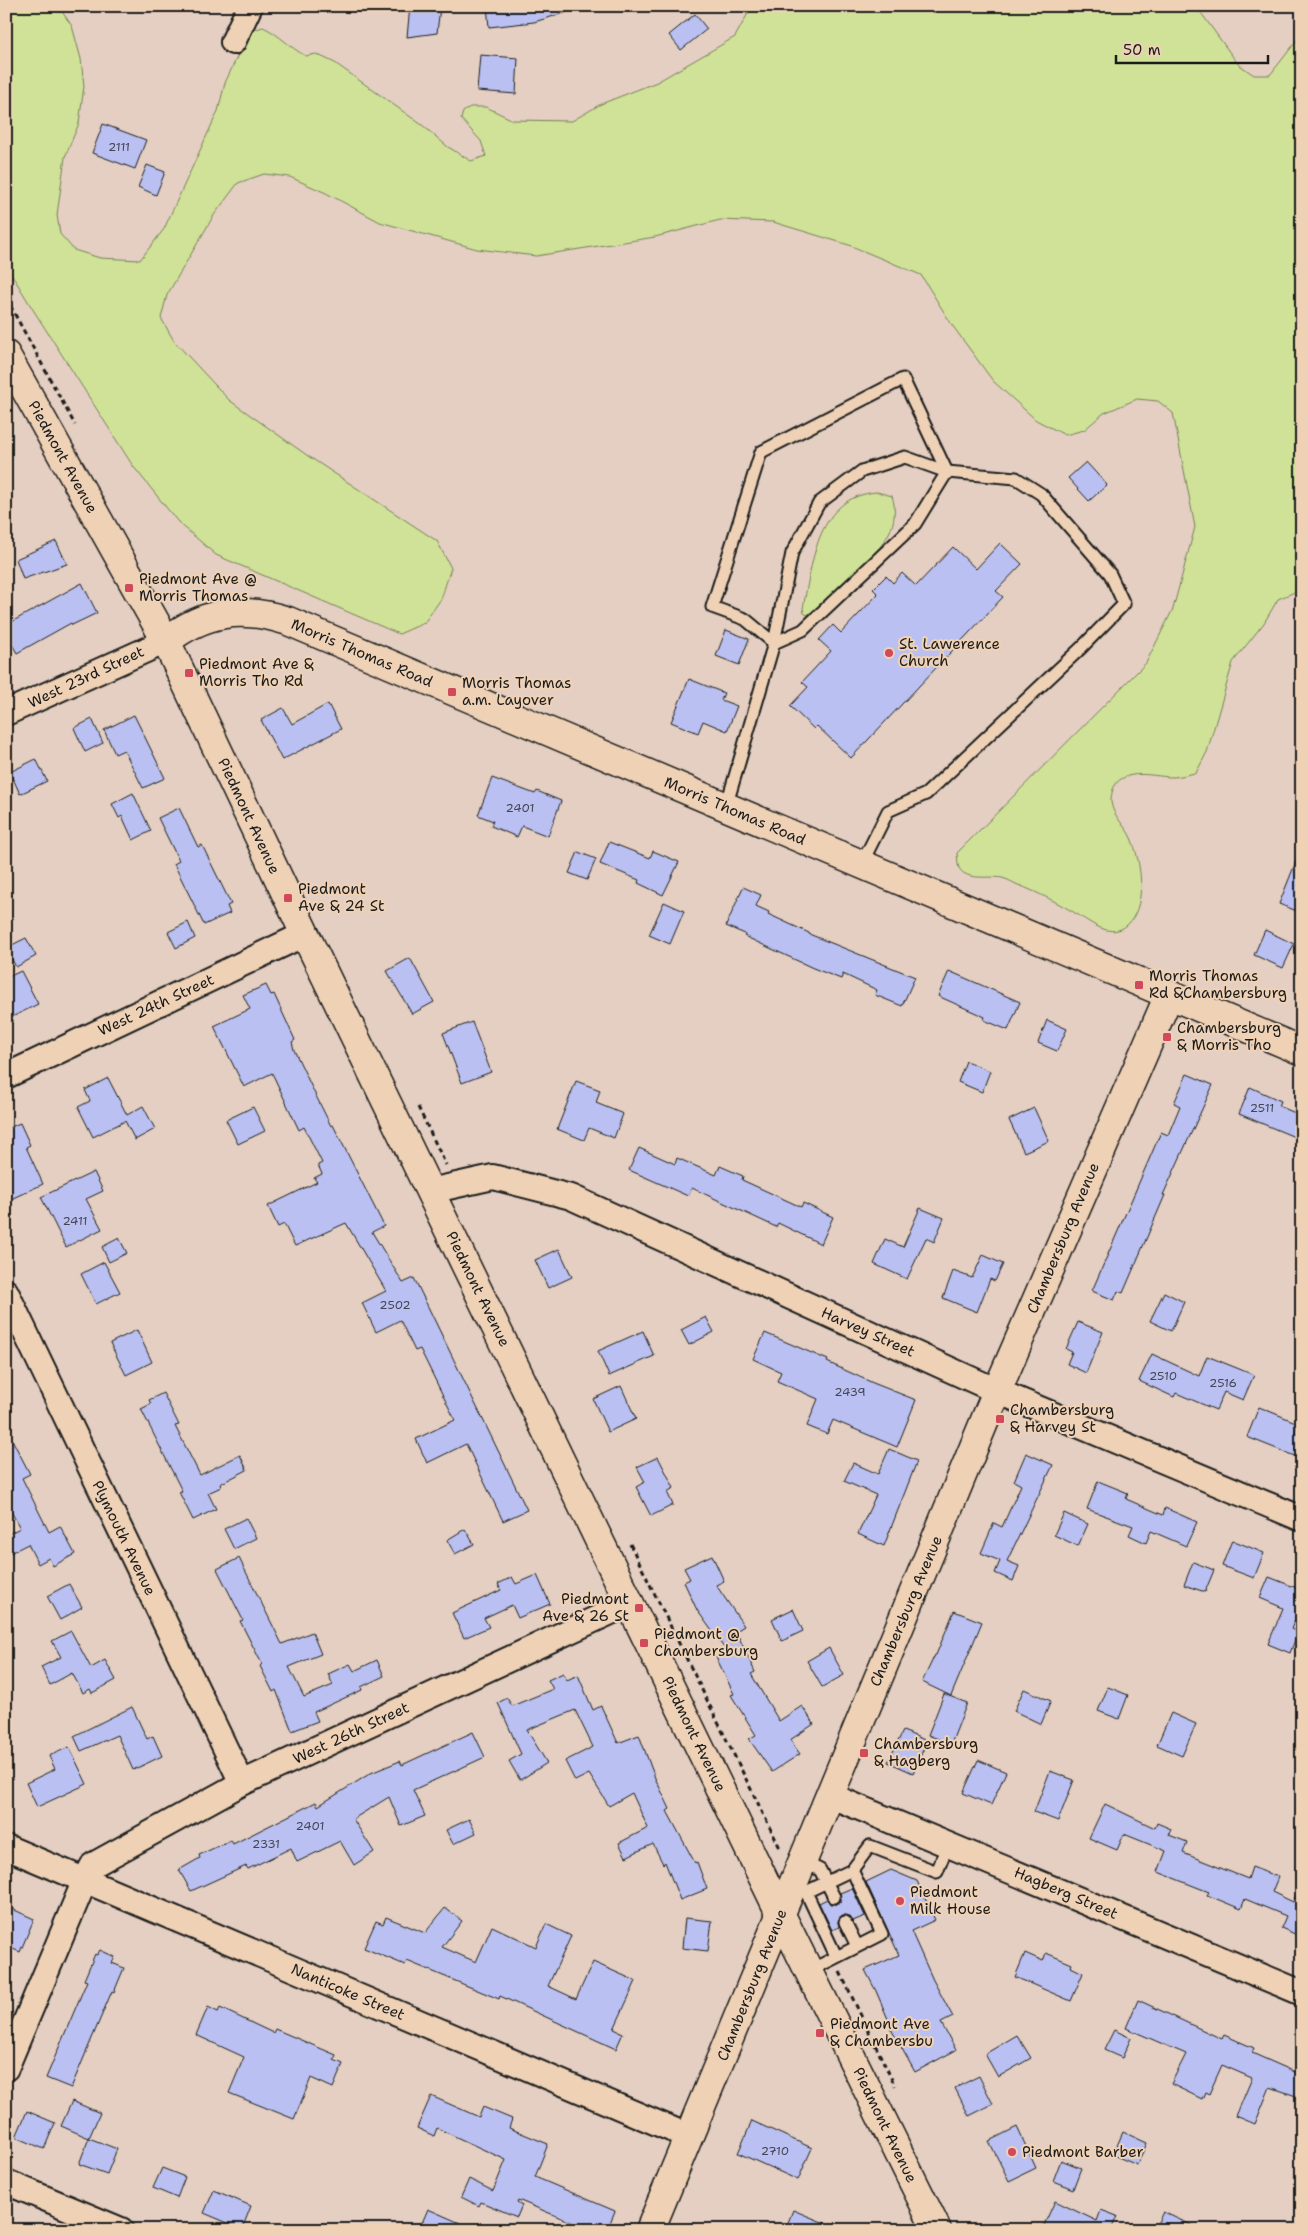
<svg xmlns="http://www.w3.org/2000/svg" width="1308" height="2236" font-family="'Shantell Sans',sans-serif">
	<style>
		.green { fill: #cfe297; stroke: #767f5a }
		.building { fill: #bac1f2; stroke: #1c1c1c }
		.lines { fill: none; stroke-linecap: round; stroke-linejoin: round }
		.service-casing { stroke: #1c1c1c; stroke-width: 15 }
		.minor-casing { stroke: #1c1c1c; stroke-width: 28 }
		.tertiary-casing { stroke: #1c1c1c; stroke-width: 31 }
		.secondary-casing { stroke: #1c1c1c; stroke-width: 31 }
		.path { stroke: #1c1c1c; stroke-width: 3; stroke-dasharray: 5 4; stroke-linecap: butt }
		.service { stroke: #efd2b6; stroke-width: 11 }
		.minor { stroke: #efd2b6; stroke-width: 24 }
		.tertiary { stroke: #efd2b6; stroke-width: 28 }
		.secondary { stroke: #efd2b6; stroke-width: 28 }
		.poi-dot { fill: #d1495b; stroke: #efd2b6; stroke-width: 2 }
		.labels { text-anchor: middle; stroke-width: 4; stroke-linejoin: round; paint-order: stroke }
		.number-label { font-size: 12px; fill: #444552 }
		.street-label { font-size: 15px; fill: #1c1c1c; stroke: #efd2b6 }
		.poi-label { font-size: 15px; fill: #1c1c1c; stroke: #efd2b6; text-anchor: start }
	</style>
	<rect width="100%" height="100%" fill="#e4cfc2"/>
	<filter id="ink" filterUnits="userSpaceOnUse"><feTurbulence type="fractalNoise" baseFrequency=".02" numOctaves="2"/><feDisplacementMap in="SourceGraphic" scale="10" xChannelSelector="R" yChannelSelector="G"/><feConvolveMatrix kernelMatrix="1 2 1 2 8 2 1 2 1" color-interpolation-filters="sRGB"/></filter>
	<g filter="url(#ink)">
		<g class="green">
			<path d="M6,6H58L72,26L81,59L84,86L79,123L65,157L57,215L60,234L74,250L100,258L140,260L164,229L218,111L225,83L244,42L253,30L263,27C279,34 290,48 306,56L316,54L335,63L422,125L448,147L471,161L486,156L481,141L461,119L463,112L470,107H486L513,120L572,121L601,104L657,82L735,37L752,6H1196L1238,64L1254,75H1270L1302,34V589L1278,599L1264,623L1233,662L1207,752L1196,773C1188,774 1180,777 1173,777C1157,777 1136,770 1121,779C1113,784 1111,794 1111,802C1113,817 1126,826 1131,838C1141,861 1147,901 1130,922C1115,940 1095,926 1080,916C1059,903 1039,893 1016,884C1012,882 1007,879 1002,878C991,875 967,882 959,868C957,864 958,858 957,853L1146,663L1173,609L1195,527L1173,413L1158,401L1137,399L1104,413L1084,430L1065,435L1036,420L993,381L952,325L921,275L849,245L773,222L720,220L655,237L536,256L477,249L380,222L326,193L290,177L264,174L238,183L214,215L167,295L161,318L174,341L229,400L308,456L437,541L451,568L441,599L424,623L399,634L216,555L178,522L133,466L32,308L6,265Z"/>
			<path d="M877,492L892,496C896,508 895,522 889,533C878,557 829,600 807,615L804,613L803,608C813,560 817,497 877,492Z"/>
		</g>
		<g class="building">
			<path d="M410,6L440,7L437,33L407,37Z"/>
			<path d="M487,6H571V11L534,22L489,27Z"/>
			<path d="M695,14L707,29L681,50L669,35Z"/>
			<path d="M480,55L518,58L516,94L477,91Z"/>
			<path d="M103,124L146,140L135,169L92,153Z"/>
			<path d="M147,165L165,172L156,195L138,187Z"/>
			<path d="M1086,462L1107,485L1089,501L1068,478Z"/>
			<path d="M56,541L67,564L23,579L16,559Z"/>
			<path d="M1000,543L1022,564L996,591L1003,597L851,758L817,726L814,729L790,706L808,687L802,682L831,651L819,640L833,625L841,633L878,594L873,589L886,576L893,583L902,573L916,586L953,547L976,569Z"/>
			<path d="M82,583L97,613L72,625L71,623L17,653L6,634V625Z"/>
			<path d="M726,630L749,639L739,665L716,656Z"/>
			<path d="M689,679L724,693L721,700L737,706L727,731L703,721L698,733L671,722Z"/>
			<path d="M328,704L341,729L282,760L261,720L283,708L292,724Z"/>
			<path d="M134,715L165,778L143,788L124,750L115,754L104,730Z"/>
			<path d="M92,719L103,743L85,752L74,728Z"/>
			<path d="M36,759L47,781L20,794L10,772Z"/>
			<path d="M492,778L535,794L537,791L561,801L548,836L522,826L517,837L491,826L493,821L478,815Z"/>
			<path d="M133,793L151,831L133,840L122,816L119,818L112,804Z"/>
			<path d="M179,808L198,847L202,845L231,904L227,906L230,913L204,925L174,864L179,861L158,818Z"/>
			<path d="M609,842L650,858L653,851L679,862L663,895L638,883L639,880L600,864Z"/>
			<path d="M1301,849H1302V913L1279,904Z"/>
			<path d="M578,852L596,859L587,880L569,873Z"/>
			<path d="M743,887L761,895L756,906L769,912L768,914L809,933V934L915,977L902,1006L875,995L877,990L843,974L841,979L813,968L744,936L745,934L726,926Z"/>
			<path d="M664,902L684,911L670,944L649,935Z"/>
			<path d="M188,922L195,938L176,948L168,932Z"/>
			<path d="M1265,930L1294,944L1283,968L1254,955Z"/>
			<path d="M26,938L36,956L16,967L6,948Z"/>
			<path d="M410,958L434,1002L412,1014L387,971Z"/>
			<path d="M21,971L38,1004L6,1020V978Z"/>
			<path d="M949,971L1020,1002L1008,1030L984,1020L985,1017L938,996Z"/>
			<path d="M266,985L271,995L274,994L295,1040L292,1042L294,1050L314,1092L331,1126L333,1125L384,1226L372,1232L403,1283L414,1278L527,1510L503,1521L466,1444L427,1463L416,1439L455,1420L420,1349L415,1351L400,1320L376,1332L362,1303L386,1291L346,1223L295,1246L284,1224L278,1227L268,1206L317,1182L314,1178L322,1174L318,1165L322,1163L304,1127L299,1130L272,1073L244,1087L214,1026L250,1009L243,995Z"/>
			<path d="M1047,1020L1067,1029L1057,1051L1038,1043Z"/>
			<path d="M472,1022L491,1072L462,1083L443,1033Z"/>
			<path d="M966,1061L990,1071L982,1092L958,1082Z"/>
			<path d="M1187,1074L1213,1085L1163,1195H1165L1123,1293L1118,1291L1114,1300L1092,1291L1161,1132L1168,1135L1180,1106L1174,1103Z"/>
			<path d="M108,1078L127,1115L143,1106L155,1129L135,1140L125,1121L93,1137L78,1107L90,1101L85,1090Z"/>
			<path d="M576,1081L600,1090L596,1103L623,1114L614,1138L589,1128L584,1140L557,1129Z"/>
			<path d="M1250,1087L1281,1101L1279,1106L1302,1116V1140L1239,1114Z"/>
			<path d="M253,1107L265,1131L238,1144L226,1120Z"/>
			<path d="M1034,1108L1049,1141L1024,1152L1009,1120Z"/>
			<path d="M20,1123L30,1145L26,1147L43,1184L11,1199L6,1190V1129Z"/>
			<path d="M639,1148L675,1164L677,1158L716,1175L720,1166L743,1176L742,1180L801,1207L803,1203L833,1217L821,1244L778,1223L776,1227L692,1188L688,1196L629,1170Z"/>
			<path d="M94,1172L103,1191L86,1199L102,1229L66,1247L41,1197Z"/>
			<path d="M920,1208L944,1218L934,1242L926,1238L907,1279L874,1264L885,1239L903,1247Z"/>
			<path d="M119,1238L127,1253L109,1262L102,1247Z"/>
			<path d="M559,1249L572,1277L548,1288L535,1260Z"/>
			<path d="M983,1255L1003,1264L995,1281L990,1279L977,1312L943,1298L953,1271L972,1278Z"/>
			<path d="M104,1262L120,1292L96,1304L81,1274Z"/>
			<path d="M1164,1292L1184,1302L1171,1331L1150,1321Z"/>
			<path d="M706,1317L714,1332L689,1345L681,1330Z"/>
			<path d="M1078,1322L1103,1332L1086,1373L1067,1364L1072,1352L1066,1349Z"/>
			<path d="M137,1330L152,1362L126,1375L110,1343Z"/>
			<path d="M643,1331L654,1356L609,1376L598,1351Z"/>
			<path d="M765,1333L828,1360L827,1362L873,1383L916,1400L897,1447L833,1420L827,1434L807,1426L818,1399L777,1381L781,1372L753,1359Z"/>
			<path d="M1152,1354L1199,1376L1207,1356L1254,1375L1243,1400L1224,1392L1216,1410L1176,1393L1174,1397L1139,1381Z"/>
			<path d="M621,1386L636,1419L608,1432L593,1399Z"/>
			<path d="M163,1393L179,1425L175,1426L200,1475L240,1455L247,1470L220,1484L221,1487L208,1493L216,1509L193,1520L179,1492L182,1491L141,1409L151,1404L149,1400Z"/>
			<path d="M1259,1407L1298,1423L1295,1433L1302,1436V1459L1247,1437Z"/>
			<path d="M6,1428L30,1474L22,1478L49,1532L60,1526L75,1554L53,1566L49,1558L38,1564L28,1544L6,1555V1535L20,1528L6,1502V1500L12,1497L6,1486Z"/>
			<path d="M889,1449L917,1461L884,1546L858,1534L876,1495L844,1481L853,1463L878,1474Z"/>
			<path d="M1026,1453L1053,1465L1007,1561L1019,1566L1013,1581L995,1573L1000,1561L981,1553L994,1523L1002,1527L1021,1485L1014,1481Z"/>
			<path d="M658,1457L674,1488L667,1492L673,1505L651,1516L636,1487L645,1482L637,1467Z"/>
			<path d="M1098,1481L1128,1493L1126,1499L1163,1515L1165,1508L1197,1522L1186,1546L1151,1531L1146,1543L1129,1535L1133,1526L1087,1509Z"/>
			<path d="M1064,1513L1088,1524L1078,1546L1054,1535Z"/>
			<path d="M246,1518L256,1538L234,1549L224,1529Z"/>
			<path d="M465,1529L474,1544L455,1554L447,1540Z"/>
			<path d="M1232,1540L1264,1553L1254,1578L1222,1566Z"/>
			<path d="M712,1555L724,1581L716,1585L744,1626L736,1631L755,1672L751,1674L779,1721L802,1706L814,1724L790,1740L800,1754L772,1772L749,1739L756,1735L731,1695L734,1694L716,1657L727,1652L697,1610L684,1582L690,1579L684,1568Z"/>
			<path d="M239,1558L282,1644L312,1632L321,1654L289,1667L304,1697L333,1685L328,1674L350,1664L354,1671L377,1660L384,1676L361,1687L362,1690L314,1712L318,1721L292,1731L276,1690L273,1692L260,1666L262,1664L240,1621L243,1620L217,1569Z"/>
			<path d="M1193,1562L1214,1570L1205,1592L1184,1585Z"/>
			<path d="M537,1575L550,1604L518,1618L512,1605L484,1618L489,1627L464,1638L452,1613L501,1590L498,1584L512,1577L516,1584Z"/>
			<path d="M1269,1577L1302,1590V1604L1291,1629L1298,1632L1290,1653L1268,1644L1283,1608L1260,1598Z"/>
			<path d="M69,1584L82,1607L60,1620L47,1596Z"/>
			<path d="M793,1609L803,1631L782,1641L772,1619Z"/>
			<path d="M954,1611L982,1622L951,1696L922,1682L935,1655H936Z"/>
			<path d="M71,1631L91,1668L105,1660L116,1680L92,1693L90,1689L83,1693L72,1673L50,1685L41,1667L61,1657L52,1641Z"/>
			<path d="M829,1648L844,1675L822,1687L807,1661Z"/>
			<path d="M563,1673L567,1680L578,1675L593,1710L601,1706L618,1743L639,1735L655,1778L670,1809L667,1811L695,1863L697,1862L707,1889L680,1900L665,1862L663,1864L653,1844L626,1857L619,1843L648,1828L632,1793L609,1806L589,1774L575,1781L565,1761L593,1747L575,1710L527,1730L547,1763L520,1780L509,1761L521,1754L498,1703L507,1698L512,1706L553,1689L548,1680Z"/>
			<path d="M1108,1687L1128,1695L1119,1719L1098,1711Z"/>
			<path d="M1024,1689L1051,1701L1041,1724L1014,1711Z"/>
			<path d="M944,1694L967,1703L951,1744L928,1735Z"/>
			<path d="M132,1707L147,1739L153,1736L162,1756L133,1770L117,1735L81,1751L74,1736Z"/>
			<path d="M1171,1713L1196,1724L1182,1756L1157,1745Z"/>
			<path d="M903,1731L927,1741L913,1773L888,1762Z"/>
			<path d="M473,1732L485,1757L413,1790L425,1816L401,1826L389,1797L353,1819L374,1852L354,1865L340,1841L297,1862L291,1848L248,1869L246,1866L191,1891L179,1870L200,1858L199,1855L231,1840L233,1844L316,1802L318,1806L371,1773L400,1761L402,1765Z"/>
			<path d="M69,1747L87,1784L37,1807L26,1783L55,1769L49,1756Z"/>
			<path d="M978,1760L1006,1772L991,1805L963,1793Z"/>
			<path d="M1050,1771L1074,1780L1058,1821L1034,1812Z"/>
			<path d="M1105,1804L1155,1828L1157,1823L1171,1829L1169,1835L1187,1842L1183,1853L1248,1879L1252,1867L1278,1877L1272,1892L1293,1902L1302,1882V1937L1281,1928L1286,1916L1245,1899L1241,1909L1207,1895L1209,1892L1158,1872L1166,1851L1124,1834L1117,1850L1089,1838Z"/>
			<path d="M469,1819L476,1833L453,1844L446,1830Z"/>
			<path d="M891,1870L917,1881L935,1920L911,1931L933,1980L953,2017L941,2023L956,2050L915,2072L886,2020L888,2019L876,1991L865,1970L899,1955L866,1882Z"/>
			<path d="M852,1888L865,1916L853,1921L849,1916L842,1915L838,1921L839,1927L832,1930L819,1903L827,1899L830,1904H837L841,1901L840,1893Z"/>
			<path d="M6,1906L34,1919L20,1952L6,1946Z"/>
			<path d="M445,1908L462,1921L442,1947L476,1962L492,1926L536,1947L546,1924L571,1936L548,1986L576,1999L593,1962L636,1981L614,2029L623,2033L616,2049L500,1996L499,1999L407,1961L405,1965L364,1948L376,1921L383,1924L386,1917L425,1933Z"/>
			<path d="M685,1918L712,1921L708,1951L682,1948Z"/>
			<path d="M100,1950L115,1957L112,1963L124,1968L114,1992L112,1991L71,2088L46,2078L87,1981L84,1980L95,1954L97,1955Z"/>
			<path d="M1025,1953L1043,1961L1046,1953L1072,1964L1071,1967L1083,1973L1071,2001L1015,1977Z"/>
			<path d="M1138,2000L1222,2039L1224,2035L1254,2048L1252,2053L1302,2075V2098L1270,2087L1255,2124L1236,2116L1252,2078L1222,2065L1209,2094L1205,2092L1202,2099L1171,2084L1186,2054L1126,2028Z"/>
			<path d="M208,2007L218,2012L220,2008L273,2033L275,2029L336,2055L334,2060L343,2064L333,2088L311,2078L294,2119L229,2093L244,2057L196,2035Z"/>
			<path d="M1114,2030L1131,2038L1122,2058L1104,2050Z"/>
			<path d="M1017,2035L1031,2058L998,2077L985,2054Z"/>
			<path d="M979,2076L993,2104L969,2116L955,2088Z"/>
			<path d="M431,2096L479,2117L483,2107L512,2119L509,2128L548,2144L535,2177L615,2211L607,2230H590L518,2200L517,2202L522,2205L517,2217L481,2202L479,2206L461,2197L469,2179L493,2191L506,2160L437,2128L434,2136L417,2128Z"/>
			<path d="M72,2101L100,2113L89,2138L61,2126Z"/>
			<path d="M27,2111L55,2123L44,2149L16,2137Z"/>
			<path d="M752,2121L812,2148L798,2180L738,2153Z"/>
			<path d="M1017,2127L1036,2168L1009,2181L989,2141Z"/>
			<path d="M1123,2132L1147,2143L1137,2165L1113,2155Z"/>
			<path d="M89,2138L117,2149L107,2174L79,2164Z"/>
			<path d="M1061,2160L1081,2168L1073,2189L1053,2181Z"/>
			<path d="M162,2168L185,2177L177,2198L153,2188Z"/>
			<path d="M214,2190L251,2206L242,2229L204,2213Z"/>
			<path d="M1055,2201L1097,2221L1101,2210L1117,2216L1112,2228L1116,2230H1055L1044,2225Z"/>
			<path d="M428,2209L476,2230H419Z"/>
			<path d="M793,2210L839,2229V2230H785Z"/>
			<path d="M1163,2212L1202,2230H1154Z"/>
		</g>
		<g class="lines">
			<g class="service-casing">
				<g id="service">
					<path d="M903,379L947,472L915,524L803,630L774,643L745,619L712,607L761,452Z"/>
					<path d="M726,807L774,643L792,553L819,503L862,471L905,457L947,472L1016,478L1041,494L1110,574L1124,604L1081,648L926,794L888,811L861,865"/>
					<path d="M802,1861L820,1870L834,1897"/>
					<path d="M845,1922L857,1946"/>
					<path d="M836,1956L806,1892L852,1870L870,1846L937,1872L948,1844"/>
					<path d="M809,1971L882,1934L852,1870"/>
				</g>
			</g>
			<g class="minor-casing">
				<g id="minor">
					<path d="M233,42L250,6"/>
					<path d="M6,713L166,641"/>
					<path d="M6,1076L305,934"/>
					<path d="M430,1191L493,1177L571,1197L997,1391L1302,1519"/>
					<path d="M6,1292L242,1783"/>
					<path d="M829,1795L1302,1993"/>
					<path d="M6,1847L690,2137"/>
					<path d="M6,2068L85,1880L93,1865L242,1783L630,1603"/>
					<path d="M6,2182L121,2230"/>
				</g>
			</g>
			<g class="tertiary-casing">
				<path id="tertiary" d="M650,2230L997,1391L1169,995"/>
			</g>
			<g class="secondary-casing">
				<g id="secondary">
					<path d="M6,355L166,641L305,934L781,1915L937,2230"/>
					<path d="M166,641C205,611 241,606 288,621L1302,1051"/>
				</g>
			</g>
			<g class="path">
				<path d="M6,298L75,425"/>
				<path d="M418,1107L446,1165"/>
				<path d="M630,1544L781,1850"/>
				<path d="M840,1972L895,2086"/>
			</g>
			<use href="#service" class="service"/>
			<use href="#minor" class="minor"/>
			<use href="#tertiary" class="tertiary"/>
			<use href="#secondary" class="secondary"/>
		</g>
	</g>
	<g class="poi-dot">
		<rect x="124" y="583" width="10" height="10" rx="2.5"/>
		<circle cx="889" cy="653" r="5"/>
		<rect x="184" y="668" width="10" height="10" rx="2.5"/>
		<rect x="447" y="687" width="10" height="10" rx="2.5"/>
		<rect x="283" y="893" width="10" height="10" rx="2.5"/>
		<rect x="1134" y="980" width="10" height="10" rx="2.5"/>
		<rect x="1162" y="1032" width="10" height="10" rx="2.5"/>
		<rect x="995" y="1414" width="10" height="10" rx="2.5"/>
		<rect x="634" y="1603" width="10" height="10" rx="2.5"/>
		<rect x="639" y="1638" width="10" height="10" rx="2.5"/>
		<rect x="859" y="1748" width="10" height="10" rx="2.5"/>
		<circle cx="900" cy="1901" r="5"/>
		<rect x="815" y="2028" width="10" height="10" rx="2.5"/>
		<circle cx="1012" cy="2152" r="5"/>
	</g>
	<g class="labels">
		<g class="number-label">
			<text x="119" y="151">2111</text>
			<text x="520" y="812">2401</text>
			<text x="1262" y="1112">2511</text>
			<text x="75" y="1225">2411</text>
			<text x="395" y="1309">2502</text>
			<text x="1163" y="1380">2510</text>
			<text x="1223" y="1387">2516</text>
			<text x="850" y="1396">2439</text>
			<text x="310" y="1830">2401</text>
			<text x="266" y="1848">2331</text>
			<text x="775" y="2155">2710</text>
		</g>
		<g class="street-label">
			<text transform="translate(63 457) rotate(61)" y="5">Piedmont Avenue</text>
			<text transform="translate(362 653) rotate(23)" y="5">Morris Thomas Road</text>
			<text transform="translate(86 677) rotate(-25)" y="5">West 23rd Street</text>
			<text transform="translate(735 811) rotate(23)" y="5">Morris Thomas Road</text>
			<text transform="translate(249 816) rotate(65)" y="5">Piedmont Avenue</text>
			<text transform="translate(156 1005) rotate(-25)" y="5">West 24th Street</text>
			<text transform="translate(1063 1238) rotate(-67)" y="5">Chambersburg Avenue</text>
			<text transform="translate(478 1289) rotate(64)" y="5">Piedmont Avenue</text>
			<text transform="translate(868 1332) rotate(24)" y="5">Harvey Street</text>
			<text transform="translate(124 1538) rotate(64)" y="5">Plymouth Avenue</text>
			<text transform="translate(906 1611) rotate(-67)" y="5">Chambersburg Avenue</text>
			<text transform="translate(351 1733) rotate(-25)" y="5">West 26th Street</text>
			<text transform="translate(694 1734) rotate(64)" y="5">Piedmont Avenue</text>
			<text transform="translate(1066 1893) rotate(23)" y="5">Hagberg Street</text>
			<text transform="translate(752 1985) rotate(-68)" y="5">Chambersburg Avenue</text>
			<text transform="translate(348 1992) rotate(23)" y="5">Nanticoke Street</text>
			<text transform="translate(885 2125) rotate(64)" y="5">Piedmont Avenue</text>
		</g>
		<g class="poi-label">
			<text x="139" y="584">Piedmont Ave @<tspan x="139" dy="17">Morris Thomas</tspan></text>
			<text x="899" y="649">St. Lawerence<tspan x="899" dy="17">Church</tspan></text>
			<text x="199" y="669">Piedmont Ave &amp;<tspan x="199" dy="17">Morris Tho Rd</tspan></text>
			<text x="462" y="688">Morris Thomas<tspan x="462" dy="17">a.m. Layover</tspan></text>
			<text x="298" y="894">Piedmont<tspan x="298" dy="17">Ave &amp; 24 St</tspan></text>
			<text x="1149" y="981">Morris Thomas<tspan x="1149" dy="17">Rd &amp;Chambersburg</tspan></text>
			<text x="1177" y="1033">Chambersburg<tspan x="1177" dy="17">&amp; Morris Tho</tspan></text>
			<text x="1010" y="1415">Chambersburg<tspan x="1010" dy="17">&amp; Harvey St</tspan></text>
			<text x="629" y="1604" text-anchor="end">Piedmont<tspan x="629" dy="17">Ave &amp; 26 St</tspan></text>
			<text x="654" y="1639">Piedmont @<tspan x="654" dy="17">Chambersburg</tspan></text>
			<text x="874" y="1749">Chambersburg<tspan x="874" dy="17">&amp; Hagberg</tspan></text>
			<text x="910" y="1897">Piedmont<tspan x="910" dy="17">Milk House</tspan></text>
			<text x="830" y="2029">Piedmont Ave<tspan x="830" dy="17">&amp; Chambersbu</tspan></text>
			<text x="1022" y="2157">Piedmont Barber</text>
		</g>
	</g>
	<rect width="1308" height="2236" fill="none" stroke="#efd2b6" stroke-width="25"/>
	<rect x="12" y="12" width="1283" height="2211" fill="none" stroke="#1c1c1c" stroke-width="2" filter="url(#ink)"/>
	<path d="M1116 55v8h152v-8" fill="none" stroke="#1c1c1c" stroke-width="2.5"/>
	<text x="1123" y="55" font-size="15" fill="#1c1c1c" stroke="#efd2b6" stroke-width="4" paint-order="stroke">50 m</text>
</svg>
